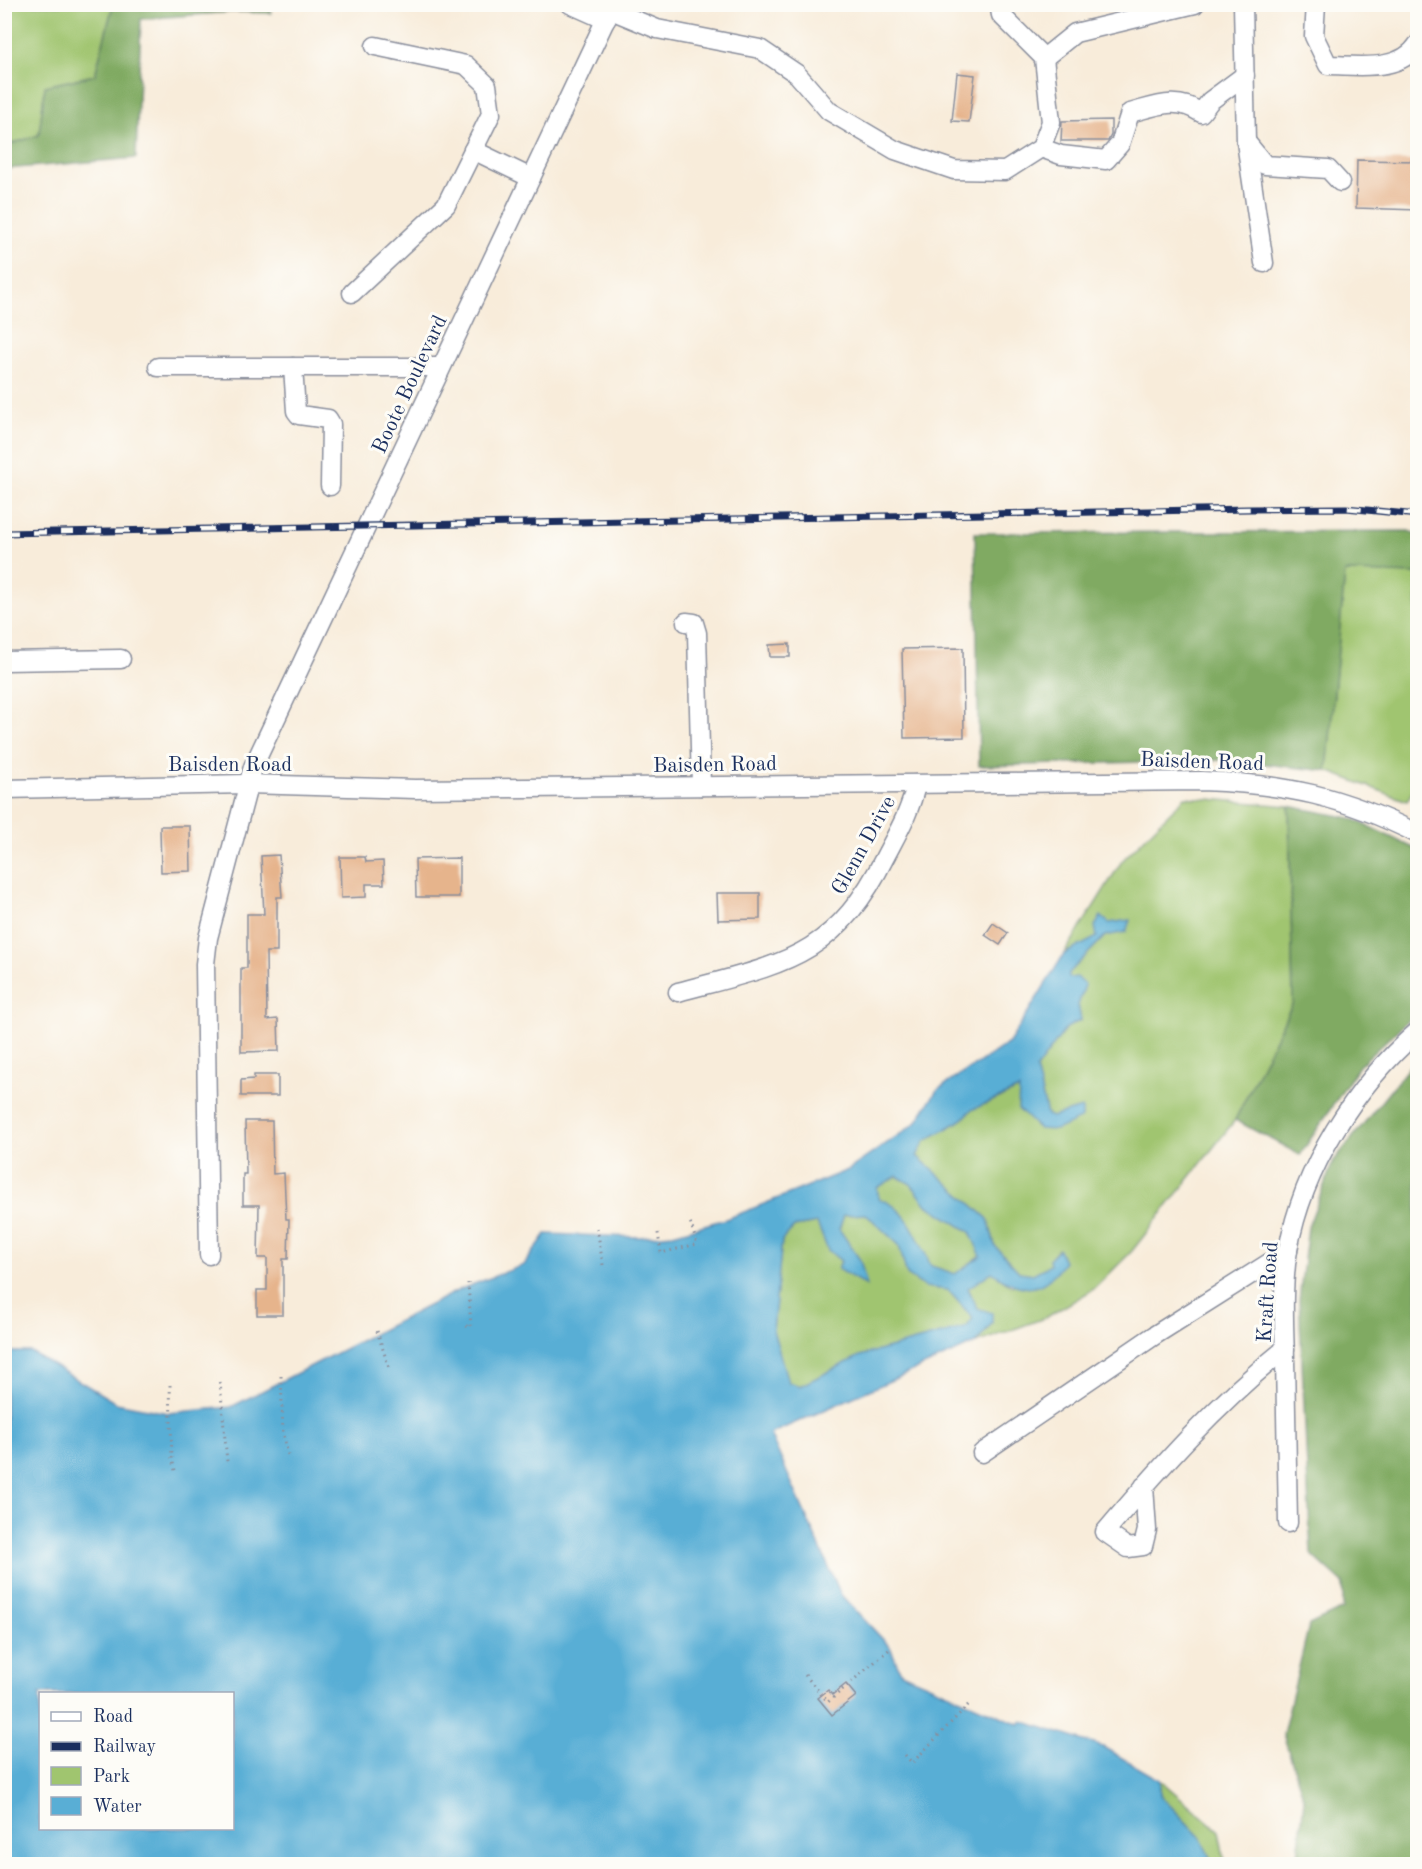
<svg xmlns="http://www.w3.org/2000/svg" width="1422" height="1869" font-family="'Old Standard TT',serif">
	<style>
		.green { fill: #a0c56f; stroke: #5e7a66; stroke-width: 1.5 }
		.forest { fill: #80aa62; stroke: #4e6c60; stroke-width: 1.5 }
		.water { fill: #59aed5; stroke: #3a6e9a; stroke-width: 1.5; fill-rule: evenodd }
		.building { fill: #e6b48c }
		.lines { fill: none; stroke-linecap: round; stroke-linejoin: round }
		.minor-casing { stroke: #8a8e9c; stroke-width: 21 }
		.path { stroke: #8a8e9c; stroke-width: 3; stroke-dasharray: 1.5 4.5; stroke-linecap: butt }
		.minor { stroke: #fff; stroke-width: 18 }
		.rail-casing { stroke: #1b2f5e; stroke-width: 7 }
		.rail { stroke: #fdfcf7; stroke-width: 4.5; stroke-dasharray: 14; stroke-linecap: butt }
		.labels { text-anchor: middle; stroke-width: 6; stroke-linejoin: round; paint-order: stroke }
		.street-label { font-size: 21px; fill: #1b2f5e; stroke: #fdfcf7 }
	</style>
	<rect width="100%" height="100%" fill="#fdfcf7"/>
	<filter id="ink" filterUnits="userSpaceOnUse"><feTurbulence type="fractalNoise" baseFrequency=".0167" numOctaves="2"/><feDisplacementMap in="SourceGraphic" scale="12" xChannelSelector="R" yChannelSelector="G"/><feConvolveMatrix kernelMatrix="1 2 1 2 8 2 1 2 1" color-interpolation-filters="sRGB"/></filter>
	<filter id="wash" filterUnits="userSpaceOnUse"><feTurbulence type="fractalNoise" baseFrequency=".008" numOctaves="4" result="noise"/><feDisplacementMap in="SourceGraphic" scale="24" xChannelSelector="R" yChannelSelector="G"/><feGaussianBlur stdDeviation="1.35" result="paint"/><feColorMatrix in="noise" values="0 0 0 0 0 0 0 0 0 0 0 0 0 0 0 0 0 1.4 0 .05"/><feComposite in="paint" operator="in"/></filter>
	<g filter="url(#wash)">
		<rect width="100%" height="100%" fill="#f8ecda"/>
		<g class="green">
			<path d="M5,5H113L95,75L45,86L39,135L5,146Z"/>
			<path d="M1345,571L1417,574V783L1407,801L1327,771Z"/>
			<path d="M1185,797L1289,806L1293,1003L1235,1120L1132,1251L1094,1289L1047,1317L976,1343L992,1323L977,1308L968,1288L992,1272L1012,1286L1064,1261L1058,1249L1049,1259L1050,1265L1033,1274L1019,1272L995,1246L988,1219L917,1156L925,1141L963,1119L971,1110L1020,1089L1039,1129L1082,1108L1052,1117L1047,1115L1036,1069L1066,1028L1081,1020L1078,1005L1085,985L1068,978L1069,973L1105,936L1118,932L1130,921L1064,954L1122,861Z"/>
			<path d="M896,1176L911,1184L927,1205L970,1232L981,1255L955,1274L931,1266L910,1224L879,1199L877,1187Z"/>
			<path d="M866,1214L899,1245L907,1275L926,1287L948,1290L973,1318L968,1327L860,1356L800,1386L787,1382L773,1330L782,1240L794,1227L817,1223L828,1250L841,1261L838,1269L866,1285L860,1260L839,1229L844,1215Z"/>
			<path d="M1160,1780L1219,1831L1224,1858L1229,1864H1213L1200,1837L1160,1795Z"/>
		</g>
		<g class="forest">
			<path d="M113,5H272L271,13L233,12L141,19L136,158L5,169V146L39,135L45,86L95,75Z"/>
			<path d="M1409,531L1417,534V574L1345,572L1327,771L1228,760L979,766L975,533Z"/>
			<path d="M1289,806L1351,818L1418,850L1417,1012L1359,1066L1300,1155L1235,1120L1293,1003Z"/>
			<path d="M1417,1057V1864H1283L1298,1857L1304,1799L1283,1734L1309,1625L1343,1609V1583L1311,1554L1299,1300L1308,1227L1333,1162Z"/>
		</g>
		<path class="water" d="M1101,916L1109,923L1130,920L1126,932L1105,936L1069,973V978L1077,977L1085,985L1078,1005L1081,1020L1066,1028L1036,1069L1047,1115L1052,1117L1082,1108V1118L1056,1130L1039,1129L1018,1109L1019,1089L971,1110L963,1119L925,1141L917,1156L988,1219L995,1246L1019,1272L1033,1274L1050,1265L1049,1259L1059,1249L1064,1262C1041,1295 1023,1294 992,1272L968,1288L977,1308L992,1313V1323L976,1343L770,1434L841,1595L890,1647L901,1673L1019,1724L1022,1721L1103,1747L1160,1780V1795L1200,1837L1213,1864H5V1352H31L116,1403L168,1413L231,1407L461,1289L524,1265L546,1234L640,1237L673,1234L729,1218L848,1170L916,1123L937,1090L1009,1043L1064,954L1097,937L1095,926ZM897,1176L911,1184L927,1205L970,1232L981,1256L955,1274L931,1266C919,1242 908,1206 879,1199L877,1188ZM866,1214L899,1245L907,1275L925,1287L948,1290L973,1318L967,1327L860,1356L800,1386L788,1382L773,1330L782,1240L794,1227L817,1223L828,1250L841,1261L838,1269L867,1286L860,1260L839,1229L844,1215ZM40,1694H232V1828H40Z"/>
		<g id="blocks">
			<g class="building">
				<path d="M957,73L975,75L969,122L952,121Z"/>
				<path d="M1111,120V135L1108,141H1061L1062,121Z"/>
				<path d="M1357,160L1418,161V210L1356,208Z"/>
				<path d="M790,644V657H770L769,645Z"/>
				<path d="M963,648L964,737L904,738L902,649Z"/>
				<path d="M160,826H190L191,871L161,872Z"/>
				<path d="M279,855L282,897H277V952H266L267,1020L278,1019L279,1051L241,1052V968H247V914H264L261,856Z"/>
				<path d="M340,857H365L366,862L383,861L384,884H366V897L341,898Z"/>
				<path d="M459,858V897H416L415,859Z"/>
				<path d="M717,893H760V919L718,920Z"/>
				<path d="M993,923L1008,933L1000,945L985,935Z"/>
				<path d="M254,1075H278V1096H241V1080L254,1079Z"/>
				<path d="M245,1121H272L273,1174L284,1173L286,1219H289L288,1259H283V1315H257V1290H267V1258H258L259,1205H243V1174H246Z"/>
				<path d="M846,1684L856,1696L832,1715L818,1698L828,1690L832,1695Z"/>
			</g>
		</g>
	</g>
	<g filter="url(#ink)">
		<use href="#blocks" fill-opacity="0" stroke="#8a8e9c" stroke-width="1.5"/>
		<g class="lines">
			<g class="minor-casing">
				<g id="minor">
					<path d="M570,4L606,20"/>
					<path d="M999,4L1001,15L1044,58L1075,33L1195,4"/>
					<path d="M1243,4L1246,142L1264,263"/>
					<path d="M1316,4L1314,36L1328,65C1356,65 1400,73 1418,44"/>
					<path d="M611,10L657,29L760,49L797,74L829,111L895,150L954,170L1005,171L1041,148L1051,122L1044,58"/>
					<path d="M1247,143L1265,165L1328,169L1340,182"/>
					<path d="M1041,148L1061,155L1106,160L1120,144L1130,113C1156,106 1177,96 1201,113L1210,101L1245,75"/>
					<path d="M473,150L531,178"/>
					<path d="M352,293L446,205L491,114L487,85L466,65L375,46"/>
					<path d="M158,367H441"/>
					<path d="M293,367L296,411L299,415L328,419L331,424L330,486"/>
					<path d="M686,622L694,623L697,633L701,786"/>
					<path d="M4,661L121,659"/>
					<path d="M4,789L247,784L415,789L1202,781C1287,784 1342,796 1418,834"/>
					<path d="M678,992C781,964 834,960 886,855C898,832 911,810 916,784"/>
					<path d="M209,1255L205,964L208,938L253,767L613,4"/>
					<path d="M982,1453L1155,1335L1288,1251"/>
					<path d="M1144,1486L1147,1530L1143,1546L1128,1548L1105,1532C1161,1466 1217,1403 1285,1349"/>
					<path d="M1288,1523C1287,1468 1286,1414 1285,1359C1284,1324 1282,1285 1288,1250C1303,1167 1355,1086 1418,1031"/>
				</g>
			</g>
			<g class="path">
				<path d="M597,1228L603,1265"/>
				<path d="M658,1233L661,1253L697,1244L690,1221"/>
				<path d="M466,1326L471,1327L468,1283"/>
				<path d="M377,1331L390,1371"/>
				<path d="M4,1351L5,1345"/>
				<path d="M281,1376L283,1432L288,1455"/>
				<path d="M220,1382L227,1462"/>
				<path d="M170,1385L172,1459L176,1474"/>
				<path d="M4,1402H6"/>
				<path d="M805,1675L828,1702L892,1647"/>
				<path d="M905,1755L912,1763L970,1703"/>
			</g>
			<use href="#minor" class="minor"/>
			<g class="rail-casing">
				<path id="rail" d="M4,533L1249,509L1346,508L1418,515"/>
			</g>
			<use href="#rail" class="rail"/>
		</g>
	</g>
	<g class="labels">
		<g class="street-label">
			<text transform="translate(409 384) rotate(-65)" y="7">Boote Boulevard</text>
			<text transform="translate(1202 761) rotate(2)" y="7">Baisden Road</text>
			<text x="230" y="771">Baisden Road</text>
			<text transform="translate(715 764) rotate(-1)" y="7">Baisden Road</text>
			<text transform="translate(863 845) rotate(-61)" y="7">Glenn Drive</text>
			<text transform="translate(1267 1292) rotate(-86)" y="7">Kraft Road</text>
		</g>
	</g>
	<rect width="1422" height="1869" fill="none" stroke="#fdfcf7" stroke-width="24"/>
	<rect x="39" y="1692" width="195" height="138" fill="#fdfcf7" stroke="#a3aaba" stroke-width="1.5"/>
	<rect x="51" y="1712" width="30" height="9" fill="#ffffff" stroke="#a3aaba" stroke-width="1.5"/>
	<text x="93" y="1722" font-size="18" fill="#1b2f5e">Road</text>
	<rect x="51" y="1742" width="30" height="9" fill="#1b2f5e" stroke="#a3aaba" stroke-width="1.5"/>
	<text x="93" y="1752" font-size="18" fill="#1b2f5e">Railway</text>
	<rect x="51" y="1767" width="30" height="18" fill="#a0c56f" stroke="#a3aaba" stroke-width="1.5"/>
	<text x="93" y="1782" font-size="18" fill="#1b2f5e">Park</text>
	<rect x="51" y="1797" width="30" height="18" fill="#59aed5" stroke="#a3aaba" stroke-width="1.5"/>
	<text x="93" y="1812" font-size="18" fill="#1b2f5e">Water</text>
</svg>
